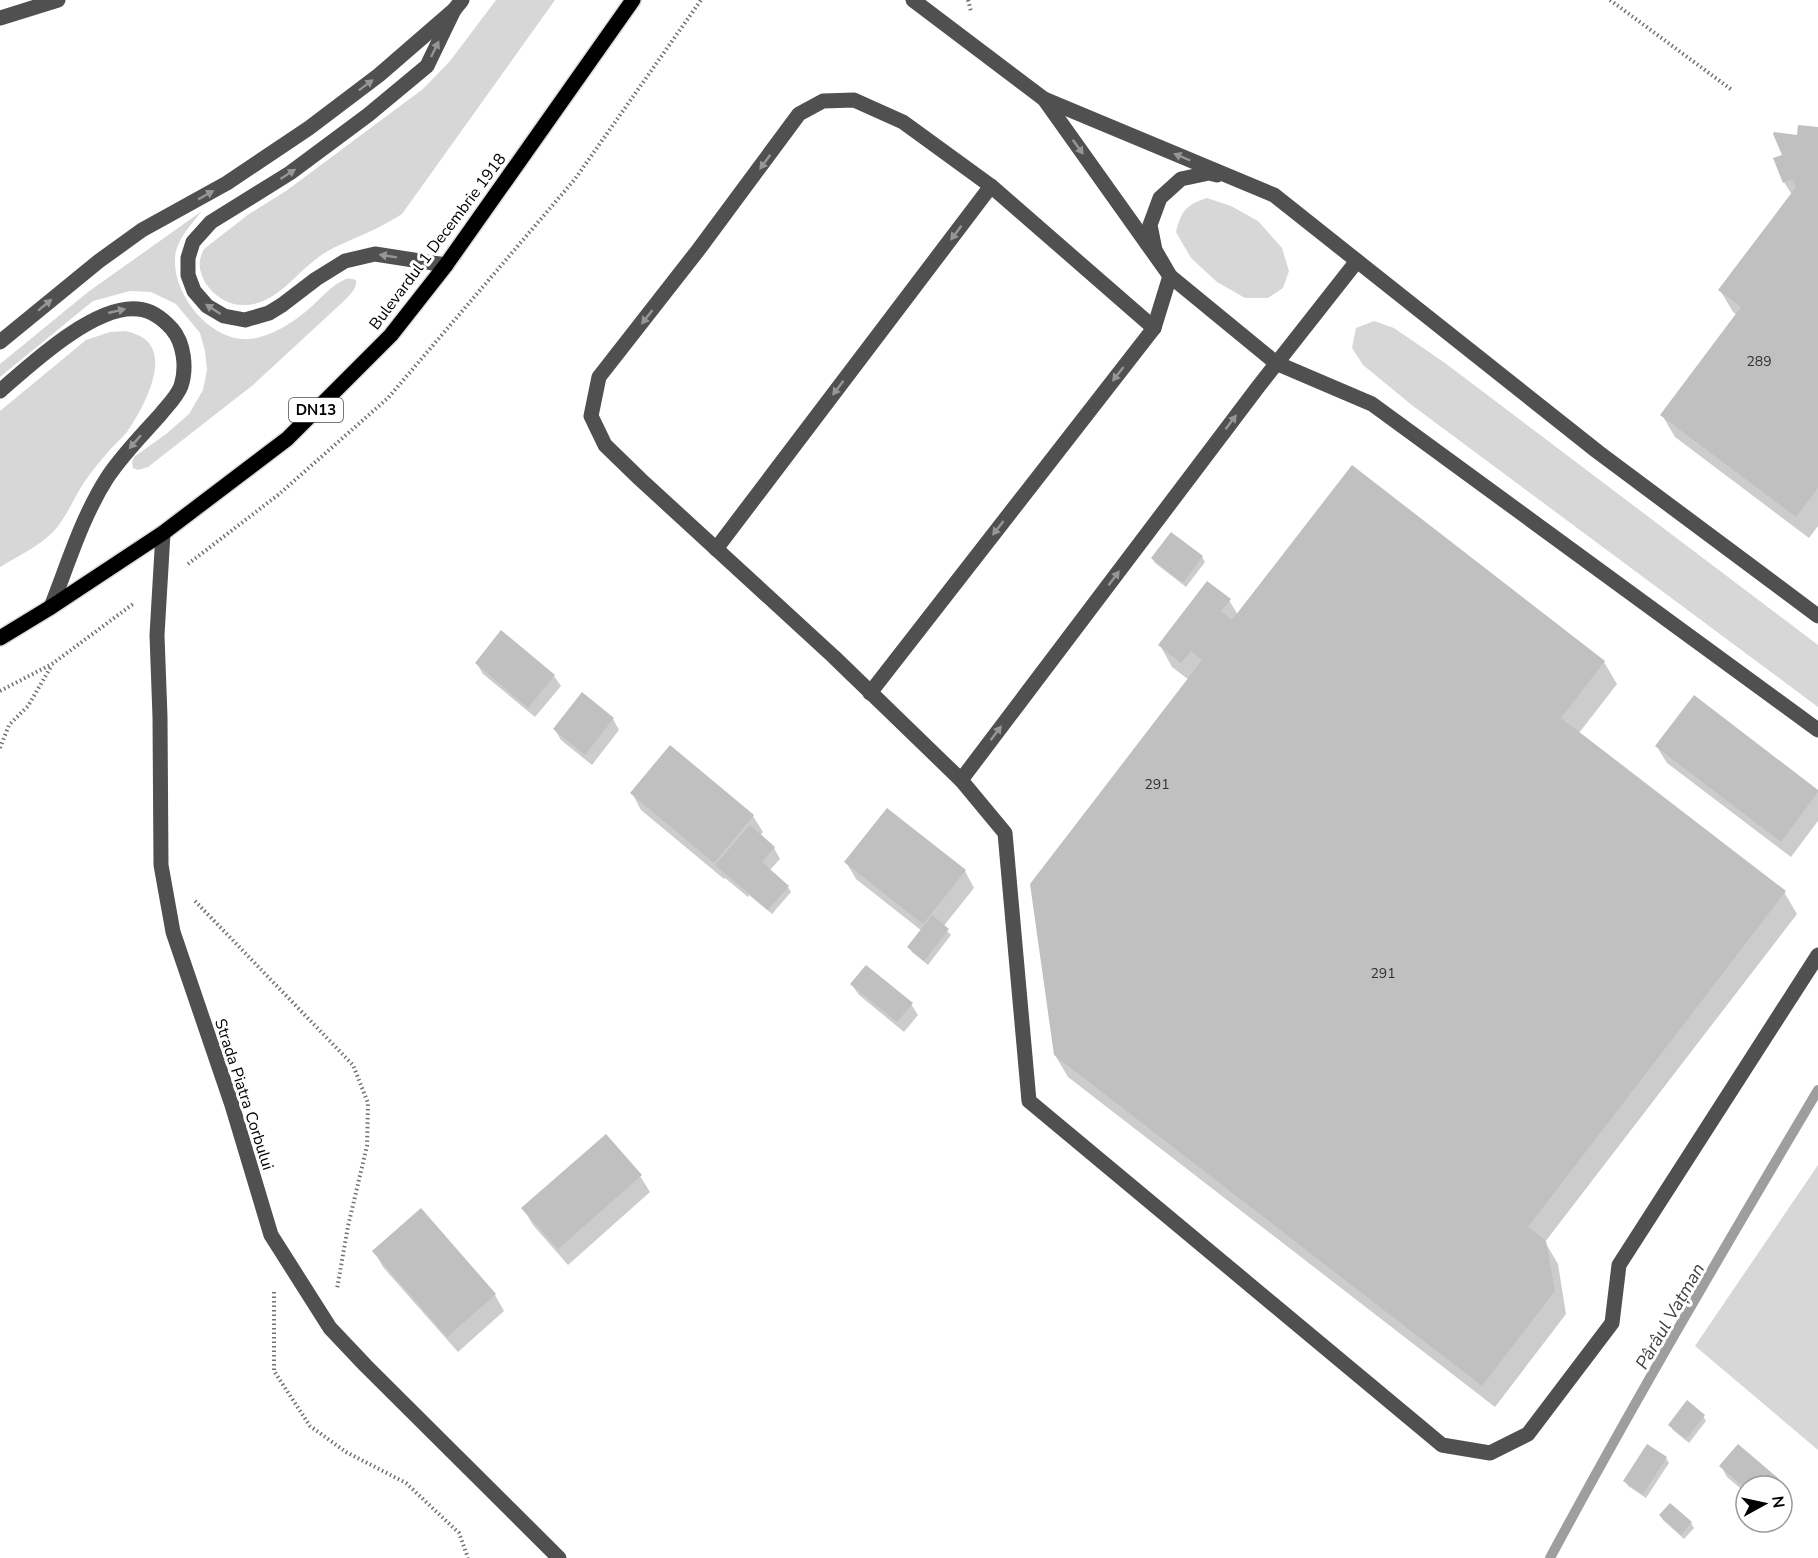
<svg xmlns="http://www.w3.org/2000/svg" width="1818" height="1558" font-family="'Nunito Sans',sans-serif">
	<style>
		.green { fill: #d7d7d7 }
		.shadow { fill: #0003 }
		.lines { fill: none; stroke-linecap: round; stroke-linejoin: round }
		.stream { stroke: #9e9e9e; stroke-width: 10 }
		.building { fill: #c0c0c0 }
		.major-casing { stroke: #dbdbdb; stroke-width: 18 }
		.path { stroke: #727272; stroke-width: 4; stroke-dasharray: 1.5 3; stroke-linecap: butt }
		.minor { stroke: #505050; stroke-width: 15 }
		.major { stroke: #000; stroke-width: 15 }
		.oneway { fill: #969696 }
		.labels { text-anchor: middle; stroke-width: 6; stroke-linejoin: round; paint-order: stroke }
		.number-label { font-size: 14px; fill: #303030 }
		.shield { fill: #fff; stroke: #4c4c4c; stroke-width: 1.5 }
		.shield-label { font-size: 15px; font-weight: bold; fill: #000 }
		.street-label { font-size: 16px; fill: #000; stroke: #fff }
		.water-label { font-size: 18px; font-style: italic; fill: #3f3f3f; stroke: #fff }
	</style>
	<rect width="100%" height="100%" fill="#fff"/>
	<g class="green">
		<path d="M496,0H555L402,214C386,224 370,232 353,239C345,243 336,246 328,251C297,268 279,307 240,305C226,304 214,295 206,284C199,272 197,262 204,249L249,214L286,191L423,89L450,61Z"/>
		<path d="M1207,198L1231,206L1258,221L1282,248L1289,271L1283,288L1268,298H1245L1217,282L1191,258L1176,232C1181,211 1186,205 1207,198Z"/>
		<path d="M202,211C191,225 176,240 175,258C173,294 207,337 243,339C266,341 296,321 312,306C322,297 331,286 344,280C348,277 352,279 356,280C357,289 350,294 345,300L253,385L148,467L138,470L133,468L132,463L134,457L166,434L189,414L203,390L207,370L205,351L200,333L176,304L151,292L130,291L93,301L0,377V364L88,292Z"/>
		<path d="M1374,321L1394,328L1445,363L1818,645V707L1413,406L1363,365L1352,348L1356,328Z"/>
		<path d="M126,331C133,333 140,335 146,340C170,361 141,412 127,432C121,439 114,445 108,452C100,461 92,471 85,481C74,497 67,517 53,532C38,547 18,556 0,567V411L86,340L110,332Z"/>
		<path d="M1818,1165V1450L1695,1346Z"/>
	</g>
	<g class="shadow">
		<path d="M1818,129V526L1809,538L1675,437L1662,415L1737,315L1733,312L1720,290L1792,195L1784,182V155L1798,136Z"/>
		<path d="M1202,557L1205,562L1186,587L1155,563L1152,558Z"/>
		<path d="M1229,600L1238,615L1604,662L1617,684L1579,733L1784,892L1797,914L1545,1242L1558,1264L1566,1314L1495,1407L1068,1077L1055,1055L1189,680L1172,667L1160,645Z"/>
		<path d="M477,664L554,676L561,686L535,717L483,674Z"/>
		<path d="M613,719L619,730L592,765L561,740L555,730Z"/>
		<path d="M1657,747L1818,792V821L1791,857L1667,763Z"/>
		<path d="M632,793L753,816L763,832L760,836L774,848L780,859L769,871L788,887L791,892L772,914L749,895L748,897L725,878L724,879L641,810Z"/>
		<path d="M846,862L965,871L974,888L943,927L951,935L928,965L912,952L909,947L922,931L856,879Z"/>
		<path d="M852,985L911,1004L918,1015L904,1032L859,995Z"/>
		<path d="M640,1176L650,1192L568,1265L533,1225L523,1208Z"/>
		<path d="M374,1251L495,1295L504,1311L458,1352L383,1267Z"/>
		<path d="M1703,1416L1706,1421L1689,1443L1673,1430L1670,1425Z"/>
		<path d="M1666,1458L1669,1463L1646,1498L1628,1486L1625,1481Z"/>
		<path d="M1721,1466L1778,1480L1782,1486H1746V1493L1727,1477Z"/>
		<path d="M1660,1515L1691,1523L1694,1528L1684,1539L1663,1520Z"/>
	</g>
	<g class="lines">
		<path class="stream" d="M1550,1558C1635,1400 1726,1245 1818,1090"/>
	</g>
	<g class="building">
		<path d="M1798,125L1818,127V488L1796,517L1660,415L1741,307L1718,290L1796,187L1792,179L1783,183L1773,158L1782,155L1773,134L1774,132L1797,135Z"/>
		<path d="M1352,465L1605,661L1561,718L1786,891L1528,1227L1546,1241L1555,1291L1482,1386L1054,1055L1030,884L1202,660L1191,651L1181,663L1158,645L1207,581L1231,599L1221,611L1232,620Z"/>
		<path d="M1171,532L1203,556L1183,583L1151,558Z"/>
		<path d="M501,630L555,675L528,708L475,663Z"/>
		<path d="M582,692L614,718L585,755L553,729Z"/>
		<path d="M1694,695L1818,790V792L1781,842L1655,746Z"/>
		<path d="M670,745L754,815L714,863L630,793Z"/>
		<path d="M887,808L966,870L923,924L844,862Z"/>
		<path d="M750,825L775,847L762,862L789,886L768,910L715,865Z"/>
		<path d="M932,915L949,929L924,961L907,947Z"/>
		<path d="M866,965L913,1003L897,1022L850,984Z"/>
		<path d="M606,1134L642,1175L558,1249L521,1208Z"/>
		<path d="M421,1208L496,1294L447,1337L372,1251Z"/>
		<path d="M1687,1400L1705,1415L1686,1439L1668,1425Z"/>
		<path d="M1647,1444L1667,1457L1643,1494L1623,1481Z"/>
		<path d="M1738,1444L1779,1479L1774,1486H1746V1489L1719,1466Z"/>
		<path d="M1670,1503L1692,1522L1681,1535L1659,1515Z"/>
	</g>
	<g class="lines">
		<g class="major-casing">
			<path id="major" d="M0,638L51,607L163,533L287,439L391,335L446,265L633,0"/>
		</g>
		<g class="path">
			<path d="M968,0L971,11"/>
			<path d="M1610,0L1732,90"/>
			<path d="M188,564L278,495L388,398L575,179L701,0"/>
			<path d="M0,691L52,664L133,604"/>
			<path d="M0,748L9,725L28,706L52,665"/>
			<path d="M195,901L353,1065L368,1103L367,1146L348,1226L337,1289"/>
			<path d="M274,1292V1371L310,1426L346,1452L406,1483L459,1533L468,1558"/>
		</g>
		<g class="minor">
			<path d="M913,0L1044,99L1274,195L1598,452L1818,616"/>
			<path d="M0,18L58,0"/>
			<path d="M1044,99L1170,276L1276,363L1372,404L1818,730"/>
			<path d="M446,265L375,254L345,261L316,279L282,305L269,313L245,320L224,316L207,306L194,291L188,275V258L193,242L211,222L290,173L368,115L427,66L454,10"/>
			<path d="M1154,328L991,186L903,122L854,100L823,101L799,114L699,249L599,377L591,416L605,445L640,479L834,657L961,780L1005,833L1029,1101L1442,1445L1490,1453L1528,1434L1612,1323L1619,1265L1818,955"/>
			<path d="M0,342L99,261L142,230L227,183L309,128L379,75L454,10L462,0"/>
			<path d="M0,391C31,364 95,304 138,309C152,310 163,319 172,329C184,343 187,368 181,386C177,397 167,406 160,415C142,435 122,455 107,478C82,517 68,564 51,607"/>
			<path d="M163,533L157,635L160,717L161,865L173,932L232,1105L271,1235L330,1328L366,1366L559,1558"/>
			<path d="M716,549L991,186"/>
			<path d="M870,693L1154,328L1170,276L1155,250L1150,225L1160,198L1181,179L1209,173L1217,175"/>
			<path d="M961,780L1258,387L1357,261"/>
		</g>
		<use href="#major" class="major"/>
	</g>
	<defs><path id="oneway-solid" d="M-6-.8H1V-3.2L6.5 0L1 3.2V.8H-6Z" transform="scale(1.5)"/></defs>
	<g class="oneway">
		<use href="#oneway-solid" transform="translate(435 49) rotate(-64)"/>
		<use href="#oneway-solid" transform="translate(366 85) rotate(-37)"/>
		<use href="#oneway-solid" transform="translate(1078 147) rotate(54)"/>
		<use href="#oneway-solid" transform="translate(1182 157) rotate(-157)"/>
		<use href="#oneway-solid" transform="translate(765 162) rotate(126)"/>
		<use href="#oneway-solid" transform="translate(288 174) rotate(-33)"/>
		<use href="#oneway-solid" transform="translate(206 195) rotate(-29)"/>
		<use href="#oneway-solid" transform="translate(956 233) rotate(127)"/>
		<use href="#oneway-solid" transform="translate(388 256) rotate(-171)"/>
		<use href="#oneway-solid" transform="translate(45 305) rotate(-39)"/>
		<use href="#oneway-solid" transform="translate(213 309) rotate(-147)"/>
		<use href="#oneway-solid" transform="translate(117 311) rotate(-13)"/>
		<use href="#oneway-solid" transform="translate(647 317) rotate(128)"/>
		<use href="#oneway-solid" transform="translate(1118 374) rotate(128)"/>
		<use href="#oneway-solid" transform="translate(838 388) rotate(127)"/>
		<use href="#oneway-solid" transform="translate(1231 422) rotate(-53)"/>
		<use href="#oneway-solid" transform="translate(135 442) rotate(131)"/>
		<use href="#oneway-solid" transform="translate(998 528) rotate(128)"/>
		<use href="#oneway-solid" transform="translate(1114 578) rotate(-53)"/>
		<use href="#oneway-solid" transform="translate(996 733) rotate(-53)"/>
	</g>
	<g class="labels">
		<g class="number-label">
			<text x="1759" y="366">289</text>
			<text x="1157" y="789">291</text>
			<text x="1383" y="978">291</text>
		</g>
		<rect class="shield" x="289" y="398" width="54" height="24" rx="4.5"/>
		<g class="shield-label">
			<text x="316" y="415">DN13</text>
		</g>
		<g class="street-label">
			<text transform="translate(437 241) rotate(-53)" y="6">Bulevardul 1 Decembrie 1918</text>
			<text transform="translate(245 1094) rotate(72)" y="6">Strada Piatra Corbului</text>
		</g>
		<g class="water-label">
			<text transform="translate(1670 1316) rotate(-60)" y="6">Pârâul Vațman</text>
		</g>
	</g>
	<g transform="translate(1764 1504) rotate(82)"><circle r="28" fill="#ffffff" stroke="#999999" stroke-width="1.5"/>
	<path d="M0-4.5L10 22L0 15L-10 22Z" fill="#000000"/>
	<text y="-9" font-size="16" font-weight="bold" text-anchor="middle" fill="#000000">N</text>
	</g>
</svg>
